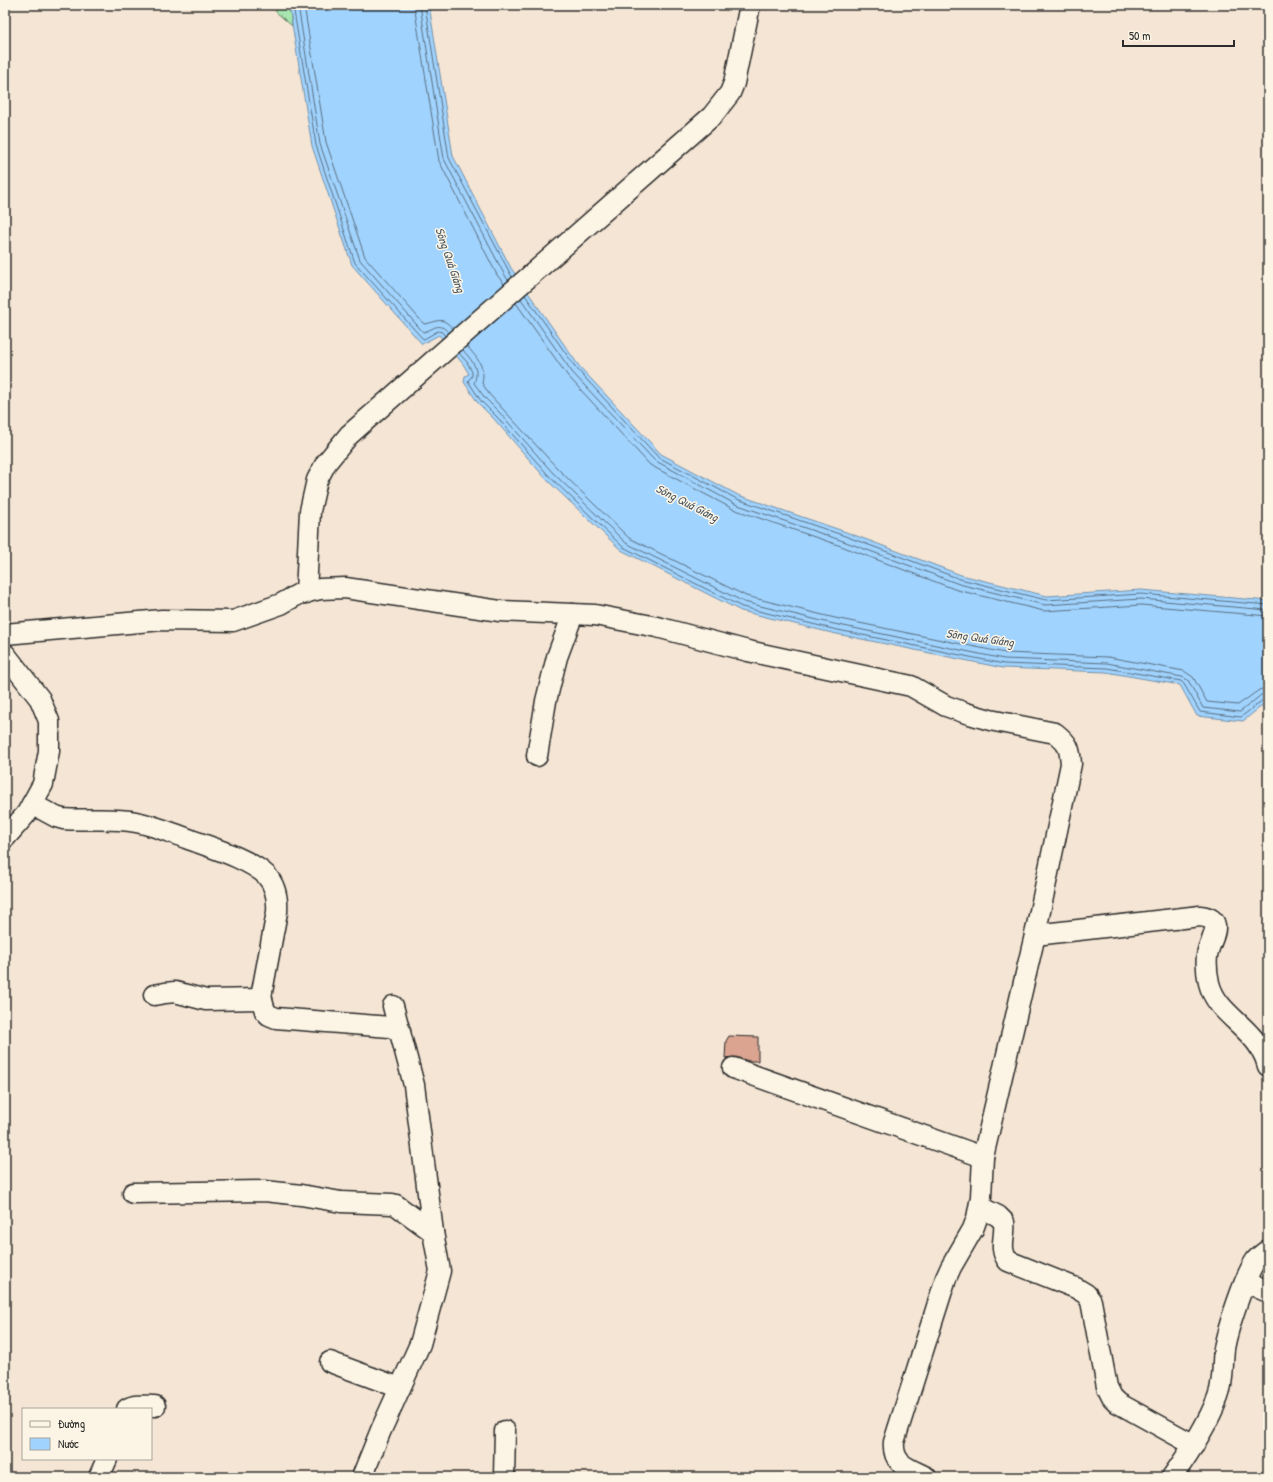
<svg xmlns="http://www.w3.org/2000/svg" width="1273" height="1482" font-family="'Patrick Hand',sans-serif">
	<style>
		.green { fill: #a7e7af; stroke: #69896d }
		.water { fill: #a0d3fe; stroke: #7190aa }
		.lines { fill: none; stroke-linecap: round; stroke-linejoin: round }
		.shore { stroke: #5a6e7f; stroke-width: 1 }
		.building { fill: #daa491; stroke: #2b2b2b }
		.minor-casing { stroke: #2b2b2b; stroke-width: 23 }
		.minor { stroke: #fcf5e5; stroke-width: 20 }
		.labels { text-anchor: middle; stroke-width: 3; stroke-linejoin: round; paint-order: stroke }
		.water-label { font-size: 12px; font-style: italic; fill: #485560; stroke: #fcf5e5 }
	</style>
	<rect width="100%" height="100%" fill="#f5e5d4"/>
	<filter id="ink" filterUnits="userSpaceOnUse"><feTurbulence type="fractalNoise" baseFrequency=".025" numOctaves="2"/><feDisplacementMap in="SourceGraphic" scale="8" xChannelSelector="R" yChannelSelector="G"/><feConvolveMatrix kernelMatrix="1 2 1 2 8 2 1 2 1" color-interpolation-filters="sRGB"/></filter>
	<g filter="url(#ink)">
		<path class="green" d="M274,5H289L292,26L276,12Z"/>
		<path class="water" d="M289,5H429L453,156L511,268L579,366L661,454L738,495L846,532L961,575L1047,596L1141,590L1268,601V701L1243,721L1197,716L1180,685L1106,672L1003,668L832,633L741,611L621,550L547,480L494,419L478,403L464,382L465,376L469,374L463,364L439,335L422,344L352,265L312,146Z"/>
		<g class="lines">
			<g class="shore">
				<path d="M293,5L316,145L355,263L422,338L424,339L438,331L442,332L445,336"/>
				<path d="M298,5L320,144L360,260L423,332C434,330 438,320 449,333"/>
				<path d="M304,5L326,142L365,257L424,324C437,323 441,314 453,329"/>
				<path d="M414,5L439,161L497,275L504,284"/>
				<path d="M420,5L444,159L503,272L508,280"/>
				<path d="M425,5L449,158L512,277"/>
				<path d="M525,295L576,368L658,457L737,499L845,536L960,579L1046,600L1141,594L1268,605"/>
				<path d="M521,299L572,372L654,460L735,504L843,541L959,584L1045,605L1141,599L1268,610"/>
				<path d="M516,303L567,375L650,465L733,509L841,546L957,590L1044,611L1141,605L1268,616"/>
				<path d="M467,346C477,358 486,367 482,383L489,394L558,469L629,538L746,596L835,618L1005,653L1108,657L1184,671L1193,677L1207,702L1238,705L1259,690L1268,687"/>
				<path d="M463,350C472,361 480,368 474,383L485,398L500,413L553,473L626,543L744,602L834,624L1004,659L1107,663L1182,677L1188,680L1203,708L1240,712L1261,695L1268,693"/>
				<path d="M459,353L467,362L472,372V376L468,381L481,401L497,417L550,477L623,547L742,607L833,629L1004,664L1107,668L1181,681L1184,684L1200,712L1241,717L1264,699L1268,698"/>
			</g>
		</g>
		<path class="building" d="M729,1036L758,1037V1061H749L736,1057L725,1058L726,1041Z"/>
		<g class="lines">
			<g class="minor-casing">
				<g id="minor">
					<path d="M306,593L310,511L317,480L326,463L349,435L712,116L730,93L734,83L750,5"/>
					<path d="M5,634L162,620L233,621L281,604L299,594L320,589L345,588L500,611L595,615L657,627L748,651L911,686L946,706L966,713L990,720L1055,733C1068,743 1070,748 1071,764L1035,935L983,1157L981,1197L977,1218L973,1229L951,1267L946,1278L894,1442C892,1465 909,1468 926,1477"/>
					<path d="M5,654L40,699L49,721V751L43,784L27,813L5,838"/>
					<path d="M537,756L546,701L557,657L573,614"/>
					<path d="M32,804L56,817L63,819C87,821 112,817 136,822C153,825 169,832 186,838C209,847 248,858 266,875C276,886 278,898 277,912L261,997L265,1011L269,1015L276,1018L390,1027L400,1031"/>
					<path d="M1035,935L1200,916C1228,919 1209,940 1207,956C1206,965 1207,974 1209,983C1215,1007 1235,1018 1250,1035C1259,1044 1265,1054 1268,1066"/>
					<path d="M154,995L165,993L175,992L206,1000L262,999"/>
					<path d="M733,1068L983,1157"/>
					<path d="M133,1193L265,1191L301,1195L341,1202L392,1204L396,1205L433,1232"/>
					<path d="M980,1207L998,1216L1004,1222C1006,1237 998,1248 1008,1261L1076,1288L1086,1294L1091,1301L1107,1387L1112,1397L1118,1403L1194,1445"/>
					<path d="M1245,1282L1268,1292"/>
					<path d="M330,1362L400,1388"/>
					<path d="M127,1409C135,1404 146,1406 155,1406"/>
					<path d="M99,1477L107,1459"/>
					<path d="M362,1477L381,1430L420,1344L440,1271L433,1232L414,1085L393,1006"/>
					<path d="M504,1477L505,1431"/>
					<path d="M1172,1477C1190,1452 1207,1426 1218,1397C1224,1381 1222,1366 1224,1349C1227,1330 1245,1275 1256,1260C1260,1256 1264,1253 1268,1250"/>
				</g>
			</g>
			<use href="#minor" class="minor"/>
		</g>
	</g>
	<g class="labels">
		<g class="water-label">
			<text transform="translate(450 260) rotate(71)" y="4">Sông Quá Giáng</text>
			<text transform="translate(687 503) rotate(27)" y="4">Sông Quá Giáng</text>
			<text transform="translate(980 638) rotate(8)" y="4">Sông Quá Giáng</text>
		</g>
	</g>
	<rect width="1273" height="1482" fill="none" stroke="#fcf5e5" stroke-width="20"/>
	<rect x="10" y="10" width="1253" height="1462" fill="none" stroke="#2b2b2b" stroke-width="1.5" filter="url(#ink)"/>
	<rect x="22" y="1408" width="130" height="52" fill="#fcf5e5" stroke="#a8a49b"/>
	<rect x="30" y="1421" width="20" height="6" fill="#fcf5e5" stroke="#a8a49b"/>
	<text x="58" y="1428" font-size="12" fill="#2b2b2b">Đường</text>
	<rect x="30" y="1438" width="20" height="12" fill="#a0d3fe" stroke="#a8a49b"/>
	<text x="58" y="1448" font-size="12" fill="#2b2b2b">Nước</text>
	<path d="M1123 40v6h111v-6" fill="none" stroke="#2b2b2b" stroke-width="2"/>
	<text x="1129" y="40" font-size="12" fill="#2b2b2b" stroke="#fcf5e5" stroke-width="3" paint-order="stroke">50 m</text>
</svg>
